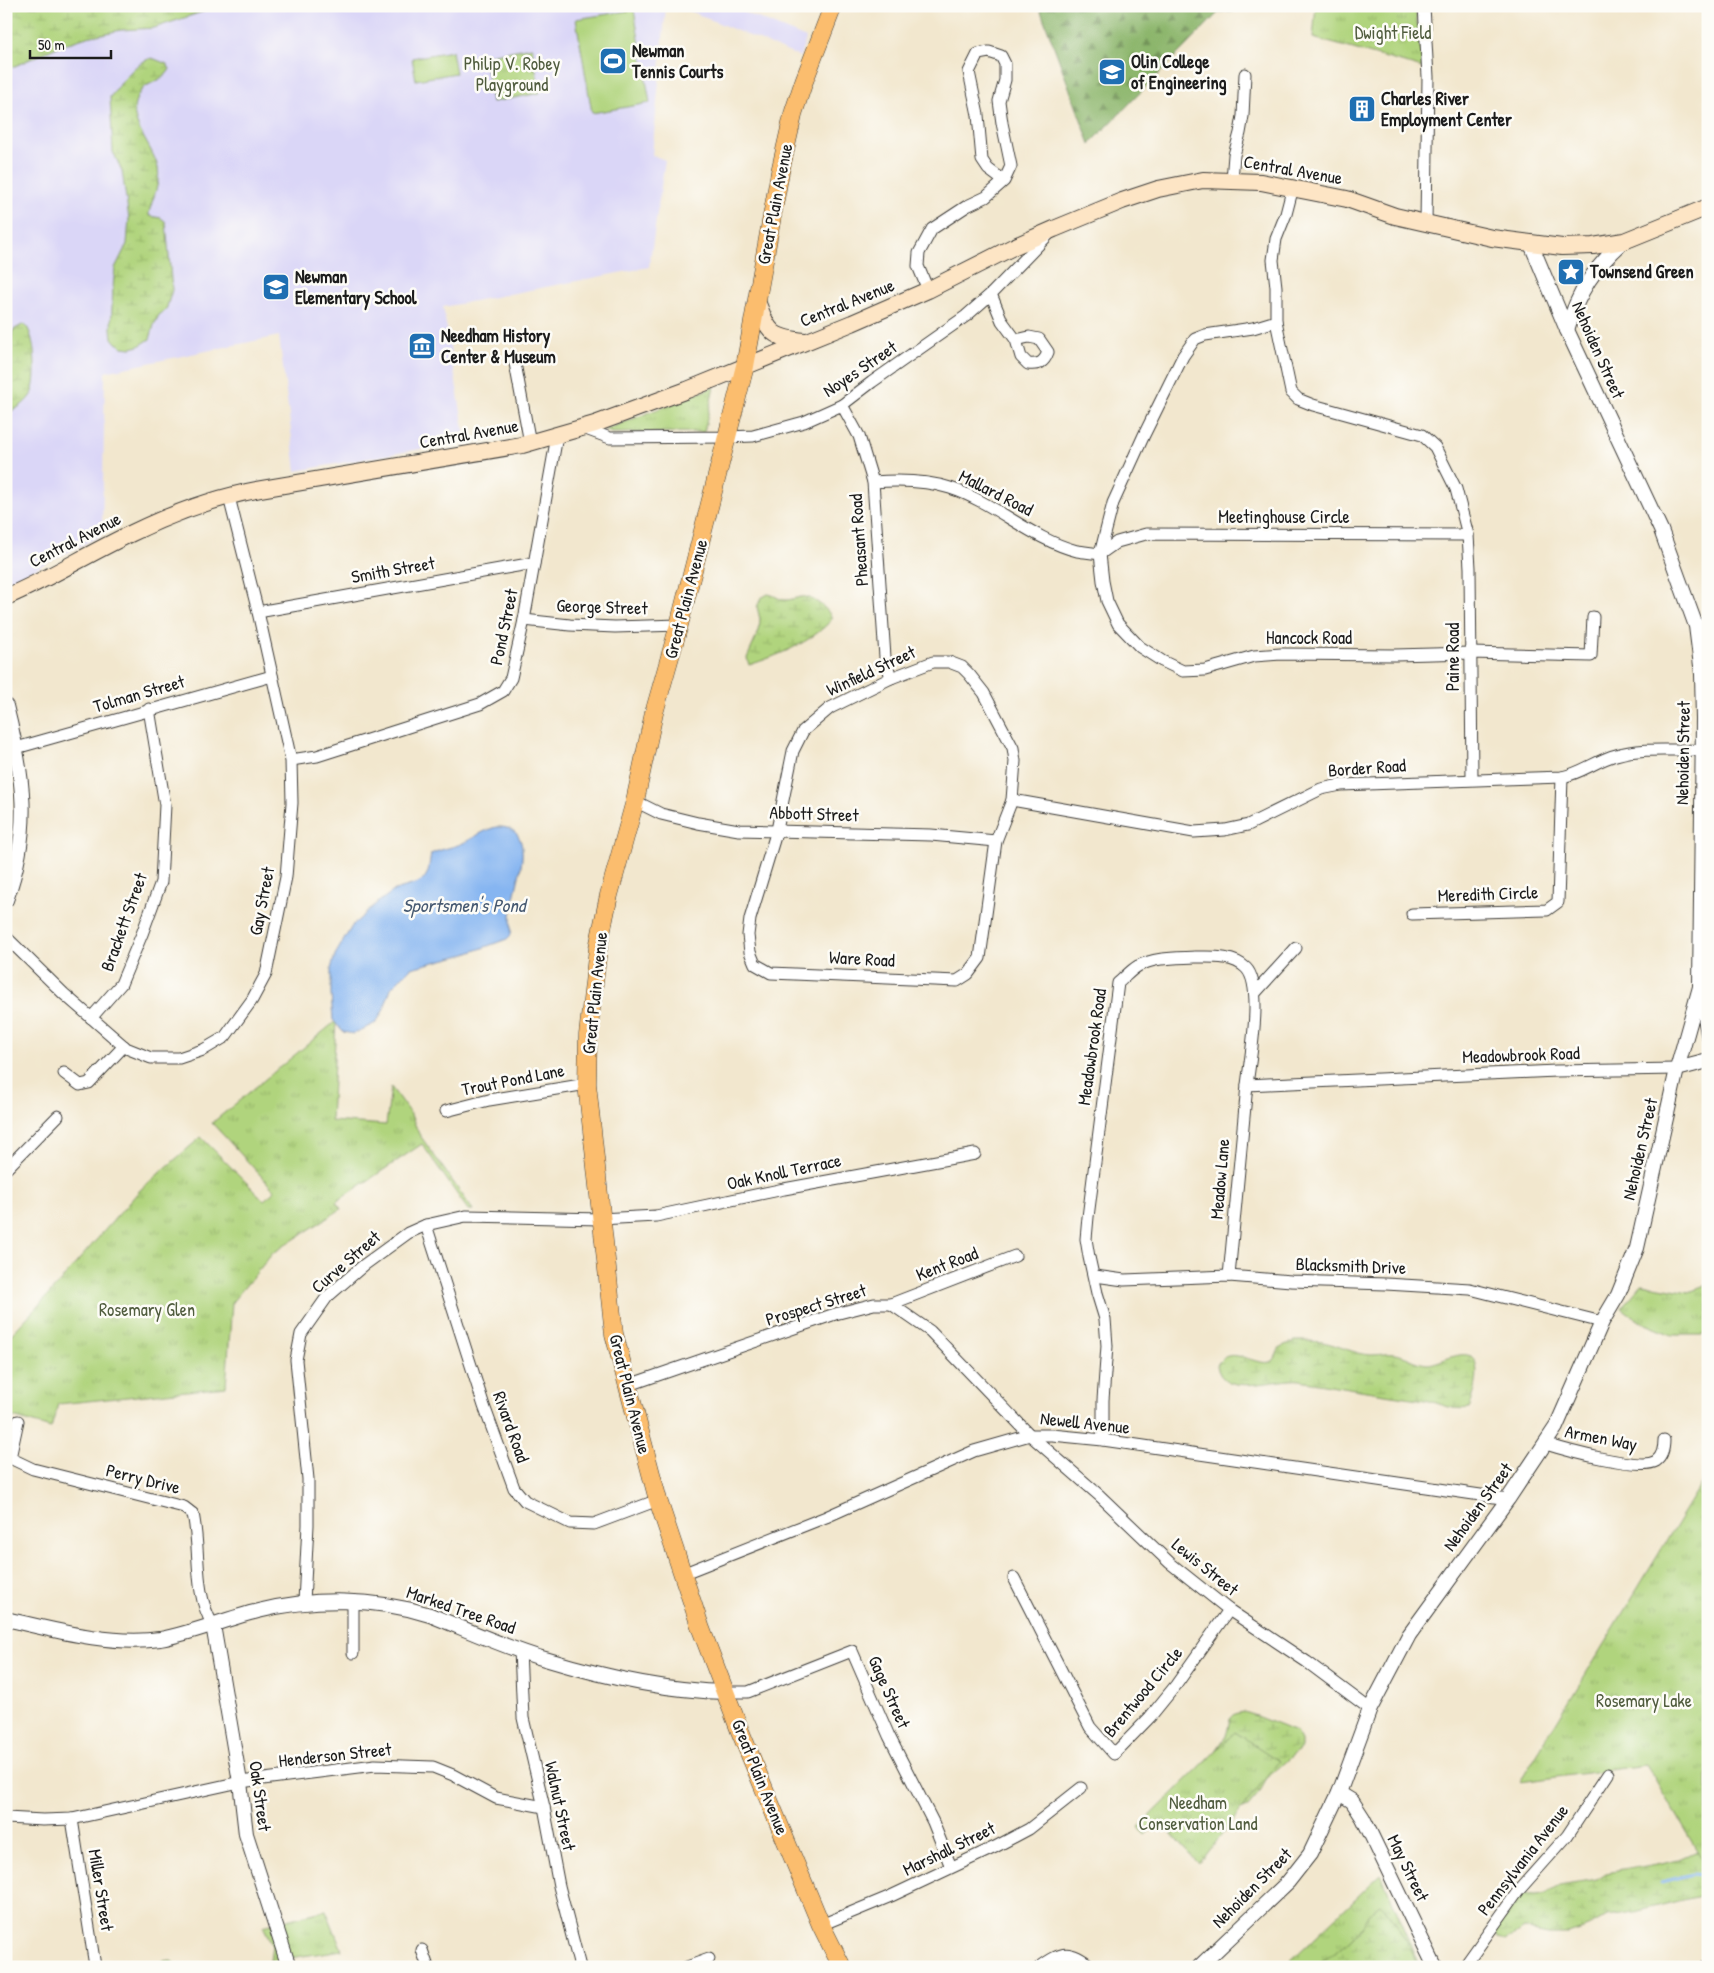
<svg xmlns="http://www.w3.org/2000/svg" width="1714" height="1973" font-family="'Patrick Hand',sans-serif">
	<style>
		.built { fill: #dad6f7 }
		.forest { fill: url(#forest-firs); stroke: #546944 }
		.wetland { fill: url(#wetland-marsh); stroke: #66784c }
		.park { fill: url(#park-tufts); stroke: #66784c }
		.pitch { fill: #b0d47d; stroke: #66784c }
		.water { fill: #86b5f1; stroke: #516886 }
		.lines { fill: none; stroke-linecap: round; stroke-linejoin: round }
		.stream { stroke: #86b5f1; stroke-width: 3 }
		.minor-casing { stroke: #3c3a37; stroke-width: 13 }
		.tertiary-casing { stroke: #3c3a37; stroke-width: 16 }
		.secondary-casing { stroke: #3c3a37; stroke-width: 18 }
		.primary-casing { stroke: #3c3a37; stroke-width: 19 }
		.minor { stroke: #fff; stroke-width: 11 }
		.tertiary { stroke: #fff; stroke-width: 14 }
		.secondary { stroke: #fde5c5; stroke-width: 16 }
		.primary { stroke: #fbbd6e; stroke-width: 18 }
		.labels { text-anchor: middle; stroke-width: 5; stroke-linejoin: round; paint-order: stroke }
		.park-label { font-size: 18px; fill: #505c3e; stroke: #fdfcf7 }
		.poi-label { font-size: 18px; font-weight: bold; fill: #1c1c1c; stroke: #fdfcf7; text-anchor: start }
		.street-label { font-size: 18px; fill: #1c1c1c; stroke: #fdfcf7 }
		.water-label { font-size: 19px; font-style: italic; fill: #465971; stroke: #fdfcf7 }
	</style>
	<defs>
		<pattern id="forest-firs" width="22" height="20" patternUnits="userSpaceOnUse" patternTransform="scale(1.25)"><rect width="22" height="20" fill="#8cb66c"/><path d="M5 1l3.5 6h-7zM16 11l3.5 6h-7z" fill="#729358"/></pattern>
		<pattern id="wetland-marsh" width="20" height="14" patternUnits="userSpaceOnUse" patternTransform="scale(1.25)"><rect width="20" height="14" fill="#b0d47d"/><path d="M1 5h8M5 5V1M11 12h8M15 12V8" fill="none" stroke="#97b56b"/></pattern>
		<pattern id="park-tufts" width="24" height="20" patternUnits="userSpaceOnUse" patternTransform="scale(1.25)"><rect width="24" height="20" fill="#b0d47d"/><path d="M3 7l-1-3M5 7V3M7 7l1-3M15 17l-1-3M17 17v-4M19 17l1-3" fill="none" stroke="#97b56b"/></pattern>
	</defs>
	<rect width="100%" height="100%" fill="#fdfcf7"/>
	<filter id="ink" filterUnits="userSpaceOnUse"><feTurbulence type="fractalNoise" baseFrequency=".02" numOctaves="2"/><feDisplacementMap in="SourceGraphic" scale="10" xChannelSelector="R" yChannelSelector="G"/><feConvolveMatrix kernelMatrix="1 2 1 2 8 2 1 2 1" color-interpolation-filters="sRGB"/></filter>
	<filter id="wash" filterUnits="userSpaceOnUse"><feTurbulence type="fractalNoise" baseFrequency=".0096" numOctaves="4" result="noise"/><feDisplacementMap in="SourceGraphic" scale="20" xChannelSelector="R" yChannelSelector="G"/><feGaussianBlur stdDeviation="1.12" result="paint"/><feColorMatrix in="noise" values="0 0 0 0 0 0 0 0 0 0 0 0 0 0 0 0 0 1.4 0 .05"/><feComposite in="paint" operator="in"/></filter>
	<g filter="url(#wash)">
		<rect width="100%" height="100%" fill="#f2e7ce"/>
		<g class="built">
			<path d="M6,6H666L652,155L665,160L649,267L443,307L466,441L296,471L279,336L105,372L102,535L6,583Z"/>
			<path d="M678,6H729L806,38L800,57Z"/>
		</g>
		<path class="forest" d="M1039,6H1284L1219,12L1090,144Z"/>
		<g class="wetland">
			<path d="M6,6H220L154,28L121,30L87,37L62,45L6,70Z"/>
			<path d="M152,58L167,64L170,69C163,83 147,81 140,92C122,119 152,142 158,168C161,183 152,199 149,213V216L161,218L166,222L172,290L166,310L159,315L154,325L150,339L139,346L131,348L123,347L116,343L112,338L111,328L113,287L115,268L127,244L129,219L122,171L113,152L110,97C122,83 133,63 152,58Z"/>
			<path d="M24,324C36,332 38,382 31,395C24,405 17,409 6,413C6,385 7,358 13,330Z"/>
			<path d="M768,594C775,595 779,600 786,600C792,600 800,596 806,597C815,599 830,610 832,619C813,642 777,656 749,665L747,658L759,631L760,619L757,607L761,598Z"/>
			<path d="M1295,1341C1304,1341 1314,1341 1322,1342C1339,1345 1354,1354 1371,1355C1379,1355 1386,1353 1394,1354C1406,1355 1415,1363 1427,1364C1439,1364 1461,1349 1472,1357C1482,1365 1474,1398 1469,1408C1451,1411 1441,1403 1425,1400C1383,1394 1342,1387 1300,1380C1278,1377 1221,1400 1217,1365C1230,1342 1257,1369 1273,1361C1276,1358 1278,1351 1280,1347Z"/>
			<path d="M1243,1712L1256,1716L1296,1732L1301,1741V1748L1268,1777L1259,1793L1247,1807L1235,1812L1203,1770L1226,1736L1230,1719L1235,1714Z"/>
			<path d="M1708,1846V1893L1702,1896L1686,1899L1634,1912L1608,1916L1589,1927L1568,1934H1548L1523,1929L1506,1941L1500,1938L1495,1931L1520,1893L1537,1895L1544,1894L1559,1885L1597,1879L1606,1873L1657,1864L1680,1859Z"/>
			<path d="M1380,1903C1391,1912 1416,1953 1418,1967H1305C1327,1957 1346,1948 1361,1928C1367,1919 1370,1910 1380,1903Z"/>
			<path d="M171,1960L175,1963L176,1967H152L163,1961Z"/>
		</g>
		<g class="park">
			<path d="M1316,6H1415L1423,68L1313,38Z"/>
			<path d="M532,47L540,93L492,102L484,56Z"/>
			<path d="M714,387L704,432L611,433L605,430Z"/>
			<path d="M336,1021L331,1121L386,1125L391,1087L411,1115L419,1134L473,1210H468L422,1144L336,1202L341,1209L273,1253L232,1302L226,1387L58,1404L51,1428L6,1415V1340L50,1293L140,1190L201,1137L264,1200L275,1191L212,1123Z"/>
			<path d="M1642,1284L1689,1292L1708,1285V1335H1672L1641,1322L1622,1308Z"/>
			<path d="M1708,1471V1869L1646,1765L1520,1782L1706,1476Z"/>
			<path d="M1235,1732L1279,1761L1199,1864L1160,1821L1145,1835L1139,1827Z"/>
			<path d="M1381,1874L1421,1967H1418C1416,1953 1391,1912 1380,1903C1370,1910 1368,1919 1361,1928C1350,1944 1324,1964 1304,1967C1297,1968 1290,1967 1284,1967Z"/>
			<path d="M326,1910L342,1950L270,1961L272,1944L263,1926Z"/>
		</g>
		<g class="pitch">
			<path d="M634,10L650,103L592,113L576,19Z"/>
			<path d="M452,51L456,73L416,80L412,58Z"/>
		</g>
		<path class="water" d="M496,827C541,825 515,884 512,908C510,917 512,926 511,935L507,939L466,954L411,968L391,988L383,1011L376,1023L353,1034L343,1032L333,1020L331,994V969L335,955L352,926L377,903L395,890L418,883L424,879L428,872L431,854C440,849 451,848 461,844C474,838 482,831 496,827Z"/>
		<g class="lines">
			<path class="stream" d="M1661,1882L1693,1874L1708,1876"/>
		</g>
	</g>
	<g filter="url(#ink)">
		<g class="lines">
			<g class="minor-casing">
				<g id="minor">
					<path d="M1424,6L1428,77L1426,223"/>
					<path d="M1232,180L1234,155L1240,133L1243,116L1245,74"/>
					<path d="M1293,187L1286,214L1276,239L1273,260L1276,287V321L1253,328L1205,335L1195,339L1183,356L1144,435L1113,503L1100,554L1103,581L1107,601L1118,624L1140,647L1162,661L1183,671L1205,670L1254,656L1281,654L1395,655L1470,653L1591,656L1593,617"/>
					<path d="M928,290L918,266L919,253L932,229L967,206L986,197L1004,181L988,169L982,160L978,115L969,72L978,54L989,52L1001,56L1005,64V80L999,101L1002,123L1011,166L1004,181"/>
					<path d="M991,294L1002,321L1016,340L1029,337L1039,339L1048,352C1044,363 1039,365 1028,364L1021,357L1016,340"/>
					<path d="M514,358L530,443"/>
					<path d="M842,405L859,436L873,482L885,657L891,678"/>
					<path d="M583,428L610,438L727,437L753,436L804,422L842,405L872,382L966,316L991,294L1049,234"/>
					<path d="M873,482C899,480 925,480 950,488C994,502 1031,539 1077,551C1084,552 1093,553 1100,554"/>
					<path d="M1468,535L1470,568L1472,779"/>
					<path d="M1100,554L1117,542L1146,534L1468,535L1456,489L1435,447L1422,435L1313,405L1298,399L1291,392L1276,321"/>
					<path d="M258,612L534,563"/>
					<path d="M524,620L570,625L615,627L679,625"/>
					<path d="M1696,626L1708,625"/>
					<path d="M933,662H949L962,667L969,674L984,693L1013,748L1015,761L1012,800L996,841L980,958L968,974L957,981L771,973L755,964L750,952L748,935L750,919L777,830L793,751L803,731L830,708L891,678Z"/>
					<path d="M16,748L272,676"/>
					<path d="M291,760L317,756L480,704L503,691L511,678L524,620L557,436"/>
					<path d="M1012,800L1194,832L1225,830L1248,825L1321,789L1341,785L1562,777C1582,773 1597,760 1616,755C1643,747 1674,751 1702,750"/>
					<path d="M635,801L661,814L698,823L739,830L931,835L996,841"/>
					<path d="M1412,914L1547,910L1558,902L1562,777"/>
					<path d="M6,937L64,994L126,1048L151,1058H179L203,1050L225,1037L252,1000L266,974L286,877L292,803L291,760L258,612L229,497"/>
					<path d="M1255,993L1296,948"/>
					<path d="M91,1018L121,984L142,934L161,882L165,805L149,709"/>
					<path d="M64,1073L80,1085L89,1083L124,1046"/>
					<path d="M446,1111L489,1100L587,1084"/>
					<path d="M6,1169L58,1116"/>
					<path d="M426,1225L484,1406L514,1488L525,1501L570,1523L594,1524L658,1500"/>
					<path d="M1095,1276L1124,1280L1229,1276L1291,1281L1386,1284L1470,1289L1602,1322"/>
					<path d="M1229,1276L1247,1085"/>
					<path d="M891,1304L1015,1256"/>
					<path d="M626,1386L835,1314L874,1304H891L930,1331L1030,1435L1100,1496L1170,1563L1229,1610L1307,1662L1370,1709"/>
					<path d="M18,1421L10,1458L33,1469L184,1507L193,1514C201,1550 193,1593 213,1625"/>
					<path d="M1103,1440V1400L1107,1346L1105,1319L1097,1293L1089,1257L1086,1239L1088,1217L1118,983C1124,978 1131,970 1138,966C1155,957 1176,958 1195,957C1211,957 1233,955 1246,968C1264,986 1250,1059 1247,1085L1556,1071L1677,1069"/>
					<path d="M1546,1444C1565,1450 1641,1471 1656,1461C1663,1456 1664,1447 1664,1440"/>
					<path d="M682,1574L826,1517L974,1451L1030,1435H1052L1103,1440L1508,1499"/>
					<path d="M1014,1578L1090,1727L1114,1754L1150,1717L1176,1685L1229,1610"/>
					<path d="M304,1602L308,1525V1479L296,1360L301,1334L327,1297L364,1265L408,1233L426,1225L466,1216L600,1219L656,1216L784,1189L975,1154"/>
					<path d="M353,1602V1653"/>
					<path d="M520,1650L523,1718L544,1807L559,1886L580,1967"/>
					<path d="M726,1692H748L852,1651L889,1736L933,1822L951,1867"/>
					<path d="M6,1818L43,1820L72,1819L240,1782L375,1765L433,1767L453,1775L496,1798L544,1807"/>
					<path d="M72,1819L95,1966"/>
					<path d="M821,1925L891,1896L995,1847L1029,1829L1081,1788"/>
					<path d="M422,1950L428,1967"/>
					<path d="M687,1967L709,1959"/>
					<path d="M1040,1967C1062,1951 1070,1949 1092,1967"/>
					<path d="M1464,1967L1519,1890L1567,1836L1608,1774"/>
					<path d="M1705,1967L1708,1966"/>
				</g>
			</g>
			<g class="tertiary-casing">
				<g id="tertiary">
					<path d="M1567,330C1578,291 1595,267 1624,241"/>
					<path d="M6,706C24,777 32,829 6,900"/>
					<path d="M1701,992L1708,1034"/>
					<path d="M1677,1069L1708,1061"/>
					<path d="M6,1619C54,1630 111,1646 160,1639C193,1633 225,1619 258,1611C315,1597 375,1598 430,1615C468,1630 506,1648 545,1659C601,1676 668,1691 726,1692"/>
					<path d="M213,1625L240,1782L246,1834L289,1967"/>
					<path d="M1339,1793L1352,1801L1363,1818L1435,1967"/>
					<path d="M1199,1967L1288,1882L1310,1854L1339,1793L1370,1709L1409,1635L1508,1499L1556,1427L1602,1322L1618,1295L1637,1248L1677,1069L1700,987L1703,719L1702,674L1696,626L1661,530L1567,330L1531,244"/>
				</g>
			</g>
			<g class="secondary-casing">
				<g id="secondary">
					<path d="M757,301C769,332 770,338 805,341"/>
					<path d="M6,597C49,579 89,553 132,533C173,513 217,497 261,489L522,445L595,424L687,390L852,323L928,290L1013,247L1054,229L1122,201L1158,189L1203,180L1261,182L1347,199L1395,216L1492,238L1562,247L1593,246L1624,241L1708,207"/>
				</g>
			</g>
			<g class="primary-casing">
				<path id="primary" d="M833,6L804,81L794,111L780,172L745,366L679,625L654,713L635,801L609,895L598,948L588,1035L587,1084L614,1334L658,1500L701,1629L740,1731L821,1925L842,1967"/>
			</g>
			<use href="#minor" class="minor"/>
			<use href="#tertiary" class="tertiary"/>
			<use href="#secondary" class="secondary"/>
			<use href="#primary" class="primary"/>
		</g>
	</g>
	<defs>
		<g id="stadium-square" transform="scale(1.4375)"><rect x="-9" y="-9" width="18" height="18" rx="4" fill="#1f6fb2" stroke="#fdfcf7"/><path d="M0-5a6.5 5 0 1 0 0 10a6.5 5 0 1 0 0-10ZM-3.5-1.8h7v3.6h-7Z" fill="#fff"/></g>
		<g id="university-square" transform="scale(1.4375)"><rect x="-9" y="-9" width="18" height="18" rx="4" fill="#1f6fb2" stroke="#fdfcf7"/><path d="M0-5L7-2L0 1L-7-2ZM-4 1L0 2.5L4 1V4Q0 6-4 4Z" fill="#fff"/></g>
		<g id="building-square" transform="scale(1.4375)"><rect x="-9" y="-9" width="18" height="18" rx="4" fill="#1f6fb2" stroke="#fdfcf7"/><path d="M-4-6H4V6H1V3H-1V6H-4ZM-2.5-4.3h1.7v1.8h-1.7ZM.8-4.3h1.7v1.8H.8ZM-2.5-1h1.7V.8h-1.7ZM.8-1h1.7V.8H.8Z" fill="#fff"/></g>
		<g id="sight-square" transform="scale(1.4375)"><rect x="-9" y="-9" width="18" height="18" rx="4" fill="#1f6fb2" stroke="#fdfcf7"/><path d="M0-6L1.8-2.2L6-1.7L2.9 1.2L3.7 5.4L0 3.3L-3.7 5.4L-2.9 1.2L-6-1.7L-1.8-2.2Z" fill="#fff"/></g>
		<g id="school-square" transform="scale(1.4375)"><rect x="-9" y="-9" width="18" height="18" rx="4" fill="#1f6fb2" stroke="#fdfcf7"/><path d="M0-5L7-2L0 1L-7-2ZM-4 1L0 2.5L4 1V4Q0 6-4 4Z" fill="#fff"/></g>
		<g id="museum-square" transform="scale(1.4375)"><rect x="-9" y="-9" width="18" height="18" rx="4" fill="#1f6fb2" stroke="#fdfcf7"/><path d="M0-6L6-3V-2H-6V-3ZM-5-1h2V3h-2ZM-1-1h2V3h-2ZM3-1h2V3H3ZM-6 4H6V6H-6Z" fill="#fff"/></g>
	</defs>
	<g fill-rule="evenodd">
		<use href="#stadium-square" x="613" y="61"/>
		<use href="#university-square" x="1112" y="72"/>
		<use href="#building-square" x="1362" y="109"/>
		<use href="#sight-square" x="1571" y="272"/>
		<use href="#school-square" x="276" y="287"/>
		<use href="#museum-square" x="422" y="346"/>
	</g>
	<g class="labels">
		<g class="park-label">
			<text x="1393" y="39">Dwight Field</text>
			<text x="512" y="70">Philip V. Robey<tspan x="512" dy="21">Playground</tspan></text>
			<text x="147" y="1316">Rosemary Glen</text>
			<text x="1644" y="1707">Rosemary Lake</text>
			<text x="1198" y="1809">Needham<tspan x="1198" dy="21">Conservation Land</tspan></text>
		</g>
		<g class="poi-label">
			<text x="632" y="57">Newman<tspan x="632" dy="21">Tennis Courts</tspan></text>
			<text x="1131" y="68">Olin College<tspan x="1131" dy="21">of Engineering</tspan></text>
			<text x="1381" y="105">Charles River<tspan x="1381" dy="21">Employment Center</tspan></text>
			<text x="1590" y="278">Townsend Green</text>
			<text x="295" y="283">Newman<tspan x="295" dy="21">Elementary School</tspan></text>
			<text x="441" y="342">Needham History<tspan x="441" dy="21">Center &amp; Museum</tspan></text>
		</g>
		<g class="street-label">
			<text transform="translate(1293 170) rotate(10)" y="6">Central Avenue</text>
			<text transform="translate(775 204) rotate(-79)" y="6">Great Plain Avenue</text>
			<text transform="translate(847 303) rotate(-22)" y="6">Central Avenue</text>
			<text transform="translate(1598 350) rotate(66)" y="6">Nehoiden Street</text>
			<text transform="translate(860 369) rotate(-34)" y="6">Noyes Street</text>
			<text transform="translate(469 434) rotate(-10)" y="6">Central Avenue</text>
			<text transform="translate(996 493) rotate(27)" y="6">Mallard Road</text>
			<text x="1284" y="523">Meetinghouse Circle</text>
			<text transform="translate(75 540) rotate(-27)" y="6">Central Avenue</text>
			<text transform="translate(859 540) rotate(-94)" y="6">Pheasant Road</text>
			<text transform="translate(393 570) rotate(-10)" y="6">Smith Street</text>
			<text transform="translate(686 599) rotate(-75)" y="6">Great Plain Avenue</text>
			<text transform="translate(602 607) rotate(2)" y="6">George Street</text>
			<text transform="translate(504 627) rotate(-78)" y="6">Pond Street</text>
			<text x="1309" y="644">Hancock Road</text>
			<text transform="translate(1453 657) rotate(-90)" y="6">Paine Road</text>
			<text transform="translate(871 671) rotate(-25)" y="6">Winfield Street</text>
			<text transform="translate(139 694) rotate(-16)" y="6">Tolman Street</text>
			<text transform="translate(1683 753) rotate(-89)" y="6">Nehoiden Street</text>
			<text transform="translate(1367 768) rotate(-4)" y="6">Border Road</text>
			<text transform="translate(814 814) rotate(2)" y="6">Abbott Street</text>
			<text transform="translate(1488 894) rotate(-2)" y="6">Meredith Circle</text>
			<text transform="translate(262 901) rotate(-79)" y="6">Gay Street</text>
			<text transform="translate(124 922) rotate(-70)" y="6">Brackett Street</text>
			<text transform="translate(862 959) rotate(3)" y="6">Ware Road</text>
			<text transform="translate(595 993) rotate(-84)" y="6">Great Plain Avenue</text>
			<text transform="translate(1092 1047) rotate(-82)" y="6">Meadowbrook Road</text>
			<text transform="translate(1521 1055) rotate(-2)" y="6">Meadowbrook Road</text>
			<text transform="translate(513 1080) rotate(-11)" y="6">Trout Pond Lane</text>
			<text transform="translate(1640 1149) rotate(-77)" y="6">Nehoiden Street</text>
			<text transform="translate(784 1172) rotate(-12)" y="6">Oak Knoll Terrace</text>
			<text transform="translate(1220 1179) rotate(-85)" y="6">Meadow Lane</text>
			<text transform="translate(346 1262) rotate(-41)" y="6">Curve Street</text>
			<text transform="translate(947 1264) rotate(-21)" y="6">Kent Road</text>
			<text transform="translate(1351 1266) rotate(2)" y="6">Blacksmith Drive</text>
			<text transform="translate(816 1305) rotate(-17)" y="6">Prospect Street</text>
			<text transform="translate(630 1394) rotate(76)" y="6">Great Plain Avenue</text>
			<text transform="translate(1085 1423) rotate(6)" y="6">Newell Avenue</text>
			<text transform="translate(511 1427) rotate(70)" y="6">Rivard Road</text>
			<text transform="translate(1601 1438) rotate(11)" y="6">Armen Way</text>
			<text transform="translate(143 1479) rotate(14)" y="6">Perry Drive</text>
			<text transform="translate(1478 1507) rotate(-54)" y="6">Nehoiden Street</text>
			<text transform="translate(1205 1567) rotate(39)" y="6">Lewis Street</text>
			<text transform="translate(461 1610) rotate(19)" y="6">Marked Tree Road</text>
			<text transform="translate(889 1692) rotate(66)" y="6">Gage Street</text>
			<text transform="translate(1143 1692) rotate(-50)" y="6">Brentwood Circle</text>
			<text transform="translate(335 1755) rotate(-6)" y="6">Henderson Street</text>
			<text transform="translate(760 1777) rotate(68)" y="6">Great Plain Avenue</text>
			<text transform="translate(260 1796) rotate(82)" y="6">Oak Street</text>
			<text transform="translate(560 1806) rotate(78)" y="6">Walnut Street</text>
			<text transform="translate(949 1849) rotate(-26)" y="6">Marshall Street</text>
			<text transform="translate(1523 1860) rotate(-52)" y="6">Pennsylvania Avenue</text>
			<text transform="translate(1408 1868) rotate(64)" y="6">May Street</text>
			<text transform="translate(1252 1888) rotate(-45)" y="6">Nehoiden Street</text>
			<text transform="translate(101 1890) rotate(81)" y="6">Miller Street</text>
		</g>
		<g class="water-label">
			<text x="464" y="912">Sportsmen's Pond</text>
		</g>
	</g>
	<rect width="1714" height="1973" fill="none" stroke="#fdfcf7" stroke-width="25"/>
	<path d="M30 50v8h81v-8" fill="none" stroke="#1c1c1c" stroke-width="2.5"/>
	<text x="38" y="50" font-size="15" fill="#1c1c1c" stroke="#fdfcf7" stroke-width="4" paint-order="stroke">50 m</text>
</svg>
